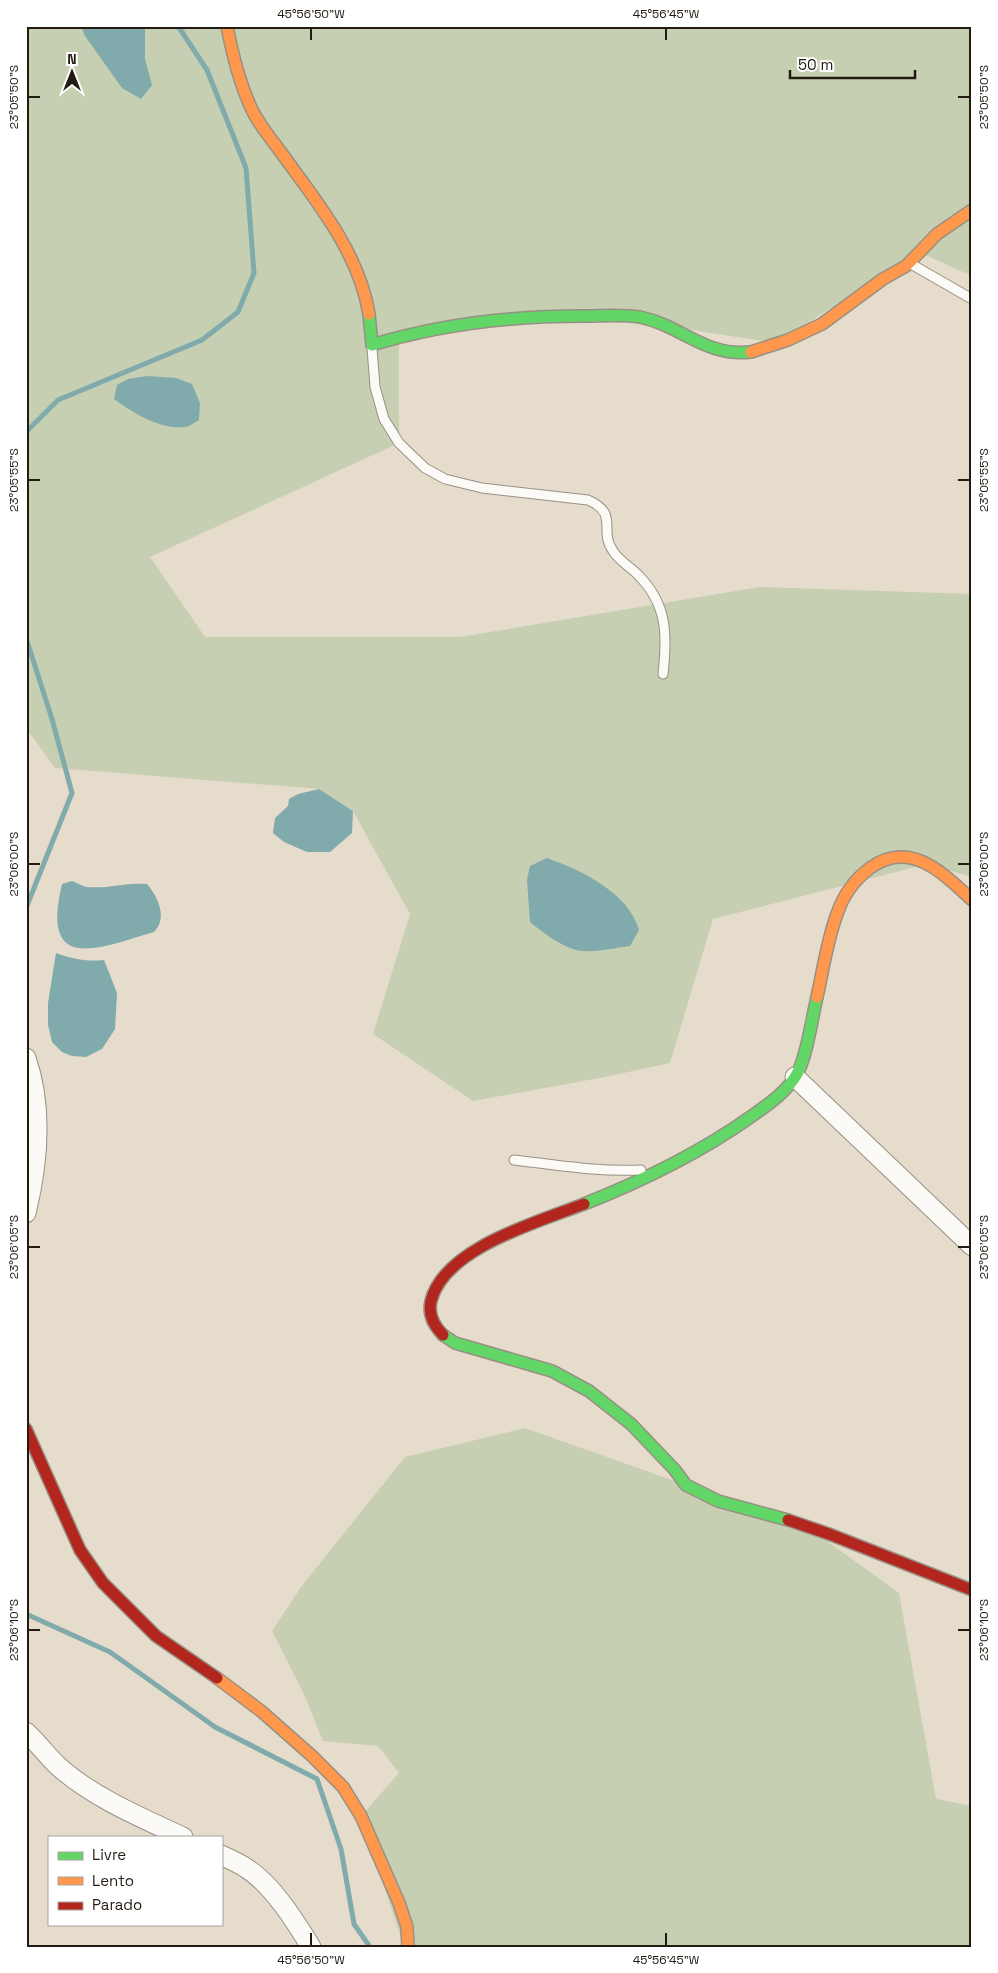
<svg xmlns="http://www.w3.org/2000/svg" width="998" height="1973" font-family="'Space Grotesk',sans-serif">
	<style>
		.green { fill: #c7cfb2 }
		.water { fill: #81aaac }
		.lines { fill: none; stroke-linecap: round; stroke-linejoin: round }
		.stream { stroke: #81aaac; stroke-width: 5 }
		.lane-casing { stroke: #989084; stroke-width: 11 }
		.street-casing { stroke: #989084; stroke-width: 21 }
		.fast-casing { stroke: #989084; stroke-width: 14 }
		.slow-casing { stroke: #989084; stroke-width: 14 }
		.jam-casing { stroke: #989084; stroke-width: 14 }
		.lane { stroke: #fbfaf7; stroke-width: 9 }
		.street { stroke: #fbfaf7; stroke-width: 19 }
		.fast { stroke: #63d668; stroke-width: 11 }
		.slow { stroke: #ff974d; stroke-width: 11 }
		.jam { stroke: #b3261e; stroke-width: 11 }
		.ticks { fill: none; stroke: #231b11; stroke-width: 2 }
		.neatline { fill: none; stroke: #231b11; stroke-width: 2 }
		.ticks-label { font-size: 12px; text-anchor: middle; fill: #231b11 }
	</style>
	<rect width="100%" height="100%" fill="#e6dccc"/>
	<g class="green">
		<path d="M26,26H972V276L919,252L776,343L608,317L399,336V443L150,557L205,637H460L760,587L972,594V877L927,864L713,919L670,1063L605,1077L473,1101L373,1034L410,914L353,811L319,789L55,768L26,728Z"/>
		<path d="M525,1428L686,1485L805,1525L899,1593L936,1799L972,1806V1947H404L361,1816L399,1773L378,1746L323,1741L304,1694L272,1631L301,1587L405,1457Z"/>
	</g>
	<g class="water">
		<path d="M81,26H145V59L152,85L141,99L122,88L85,36Z"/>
		<path d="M147,376L176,378L192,384L200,403L199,420C194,423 190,426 185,427C161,430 133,413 114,399L117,385L128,379Z"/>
		<path d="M319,789L353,811L352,833L330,852H307L284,842L273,833L275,818L288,806L289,799L298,794Z"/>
		<path d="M547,858C581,870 629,893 639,930L630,946C614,948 598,952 582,951C566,950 542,932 530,922L527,880L530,866Z"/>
		<path d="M72,881C78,883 82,886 87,887C107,889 127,882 147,884C158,897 168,918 154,932C99,948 40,975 62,884Z"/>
		<path d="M56,953C72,959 87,962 104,960L117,993L115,1029L102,1049L86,1057L72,1056L62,1052L52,1042L48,1025V1003Z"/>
	</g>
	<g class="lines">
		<g class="stream">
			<path d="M26,432L58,400L202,340L238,312L254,273L246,168L207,70L178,26"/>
			<path d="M26,638L52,719L72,793L26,908"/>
			<path d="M26,1614L110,1652L215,1727L317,1779L341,1849L354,1924L370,1947"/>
		</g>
		<g class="lane-casing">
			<g id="lane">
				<path d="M911,264L972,299"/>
				<path d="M372,348L375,387L384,419L399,443L425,468L445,479L482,488L588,500C620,514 598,530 613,551C619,561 632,568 640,577C668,606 667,637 663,674"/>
				<path d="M514,1160C556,1165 598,1172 641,1170"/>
			</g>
		</g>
		<g class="street-casing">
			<g id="street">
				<path d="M26,1058C43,1107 38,1164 26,1213"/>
				<path d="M795,1077L972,1246"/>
				<path d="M26,1732C38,1743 47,1756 58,1766C92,1797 142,1818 183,1837"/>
				<path d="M221,1855C229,1859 239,1863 246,1868C272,1884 295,1921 311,1947"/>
			</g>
		</g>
		<g class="fast-casing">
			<g id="fast">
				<path d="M369,314L372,345C441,324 511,316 583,316C601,316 621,314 640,317C682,326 705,357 751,352"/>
				<path d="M584,1204C642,1181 698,1154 749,1118C766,1106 786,1093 797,1074C807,1056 812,1018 817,997"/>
				<path d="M443,1335L455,1343L552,1371L589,1391L631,1424L674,1469L686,1485L718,1501L788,1520"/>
			</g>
		</g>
		<g class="slow-casing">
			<g id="slow">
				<path d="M227,26C232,52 238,78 249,103C256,121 269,136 280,151C316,201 359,252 369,314"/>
				<path d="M751,352L788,340L822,324L883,279L906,266L937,234L972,210"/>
				<path d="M817,997C823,970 827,941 837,914C843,896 854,880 870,868C910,839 943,873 972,900"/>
				<path d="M217,1678L261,1711L312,1756L343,1787L361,1816L399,1903L407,1927L408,1947"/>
			</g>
		</g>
		<g class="jam-casing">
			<g id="jam">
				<path d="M443,1335C434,1326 428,1314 431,1301C444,1248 538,1222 584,1204"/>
				<path d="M26,1429L80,1550L103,1583L156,1636L217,1678"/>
				<path d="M788,1520L829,1534L972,1590"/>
			</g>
		</g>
		<use href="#lane" class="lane"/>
		<use href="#street" class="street"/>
		<use href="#fast" class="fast"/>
		<use href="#slow" class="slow"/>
		<use href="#jam" class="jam"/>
	</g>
	<path class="ticks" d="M311,28V40M666,28V40M28,97H40M958,97H970M28,480H40M958,480H970M28,864H40M958,864H970M28,1247H40M958,1247H970M28,1630H40M958,1630H970M311,1933V1946M666,1933V1946"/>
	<rect width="998" height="1973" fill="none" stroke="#ffffff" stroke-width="55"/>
	<rect x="48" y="1836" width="175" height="90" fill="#ffffff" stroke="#a7a4a0"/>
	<rect x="58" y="1852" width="25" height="8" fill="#63d668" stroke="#a7a4a0"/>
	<text x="92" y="1860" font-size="15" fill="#231b11">Livre</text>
	<rect x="58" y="1877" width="25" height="8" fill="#ff974d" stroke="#a7a4a0"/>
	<text x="92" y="1886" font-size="15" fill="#231b11">Lento</text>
	<rect x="58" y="1902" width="25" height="8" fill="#b3261e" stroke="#a7a4a0"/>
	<text x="92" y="1910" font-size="15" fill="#231b11">Parado</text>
	<g transform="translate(72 72)" stroke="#ffffff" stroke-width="4" paint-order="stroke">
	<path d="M0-4L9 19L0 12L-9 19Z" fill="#231b11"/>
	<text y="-8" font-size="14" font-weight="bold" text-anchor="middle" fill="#231b11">N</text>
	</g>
	<path d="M790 70v8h125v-8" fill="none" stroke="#231b11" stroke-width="2.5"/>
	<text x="798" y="70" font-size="15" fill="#231b11" stroke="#ffffff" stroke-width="4" paint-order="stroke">50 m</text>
	<rect x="28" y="28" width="942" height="1918" class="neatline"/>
	<g class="ticks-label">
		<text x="311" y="18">45°56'50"W</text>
		<text x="666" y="18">45°56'45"W</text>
		<text transform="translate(14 97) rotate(-90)" y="4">23°05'50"S</text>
		<text transform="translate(984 97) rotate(-90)" y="4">23°05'50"S</text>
		<text transform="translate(14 480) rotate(-90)" y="4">23°05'55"S</text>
		<text transform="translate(984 480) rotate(-90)" y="4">23°05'55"S</text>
		<text transform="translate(14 864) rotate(-90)" y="4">23°06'00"S</text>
		<text transform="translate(984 864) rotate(-90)" y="4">23°06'00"S</text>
		<text transform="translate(14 1247) rotate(-90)" y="4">23°06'05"S</text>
		<text transform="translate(984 1247) rotate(-90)" y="4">23°06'05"S</text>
		<text transform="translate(14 1630) rotate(-90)" y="4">23°06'10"S</text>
		<text transform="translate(984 1630) rotate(-90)" y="4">23°06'10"S</text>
		<text x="311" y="1964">45°56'50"W</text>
		<text x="666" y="1964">45°56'45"W</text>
	</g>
</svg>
